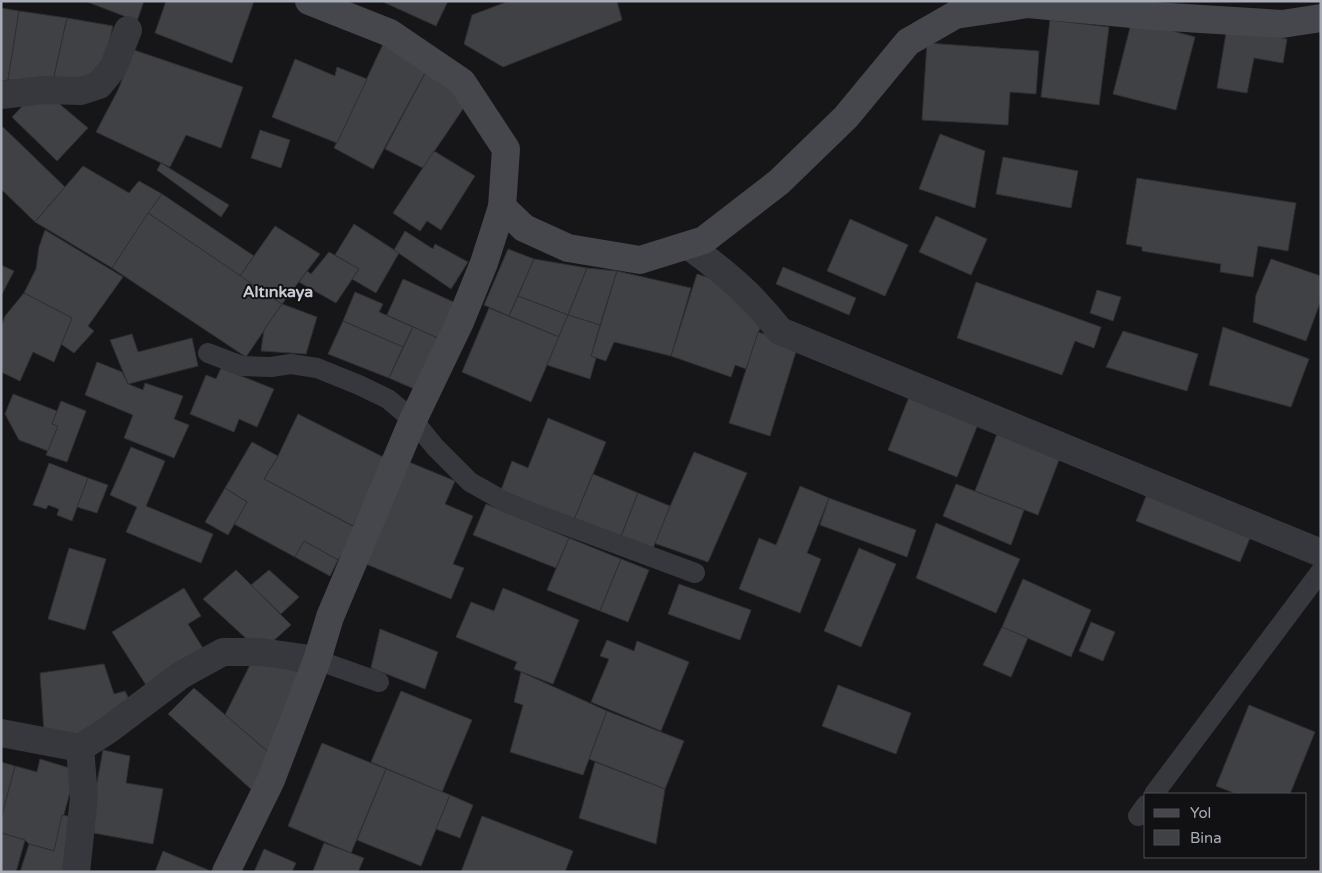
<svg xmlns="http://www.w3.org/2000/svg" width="1322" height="873" font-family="'Varela Round',sans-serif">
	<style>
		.building { fill: #404145; stroke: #303034 }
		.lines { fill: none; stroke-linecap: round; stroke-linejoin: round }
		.lane { stroke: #37383d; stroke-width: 20 }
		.street { stroke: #37383d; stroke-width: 28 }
		.secondary { stroke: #45474d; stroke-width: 28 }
		.labels { text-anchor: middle; stroke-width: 4; stroke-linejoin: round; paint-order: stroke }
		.quarter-label { font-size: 16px; font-weight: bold; fill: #c9ccd4; stroke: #111113 }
	</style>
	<rect width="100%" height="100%" fill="#161618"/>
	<g class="building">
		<path d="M85,1H144L137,21Z"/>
		<path d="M166,1H254L232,63L155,33Z"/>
		<path d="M381,1H448L436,26Z"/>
		<path d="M509,1H617L622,20L503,67L464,44L472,15Z"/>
		<path d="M1,8L19,11L8,80L1,81Z"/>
		<path d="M19,11L67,18L53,81L8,80Z"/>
		<path d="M67,18L113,26L101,74L53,81Z"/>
		<path d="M1050,20L1109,27L1099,105L1041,97Z"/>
		<path d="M1132,20L1195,37L1176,110L1113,94Z"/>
		<path d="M1227,27L1287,39L1283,63L1254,58L1247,93L1217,88Z"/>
		<path d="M385,40L431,62L373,169L334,148Z"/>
		<path d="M927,43L1039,51L1036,94L1010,92L1008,125L922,120Z"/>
		<path d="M134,50L243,87L221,148L186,135L170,167L96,132L118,90Z"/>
		<path d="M295,59L335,76L337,67L367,79L337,143L272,117Z"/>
		<path d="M431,62L469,100L423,168L385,149Z"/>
		<path d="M50,96L88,128L57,161L12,117L31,97Z"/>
		<path d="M3,127L65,187L35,222L1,189V129Z"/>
		<path d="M260,130L290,140L281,168L251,158Z"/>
		<path d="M940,134L985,151L975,208L919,189Z"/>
		<path d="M434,151L475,176L441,230L427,221L420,231L393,213Z"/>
		<path d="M1003,157L1078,171L1071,208L996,194Z"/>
		<path d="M161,163L229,205L221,217L157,170Z"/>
		<path d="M83,166L129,193L139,181L162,194L112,268L35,222Z"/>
		<path d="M1137,178L1296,203L1288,251L1258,246L1253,277L1220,272L1221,264L1142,251V247L1126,244Z"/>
		<path d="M162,194L254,256L240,276L148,213Z"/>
		<path d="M148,213L282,304L246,357L112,268Z"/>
		<path d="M936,216L987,239L971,275L919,252Z"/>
		<path d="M850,219L908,245L885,296L827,271Z"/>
		<path d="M354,224L399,253L376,293L352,279L359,269L335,255Z"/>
		<path d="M275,226L320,254L282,304L240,276Z"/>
		<path d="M45,230L123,277L88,326L94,331L74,353L61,344L72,318L24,293L36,269L39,247Z"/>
		<path d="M405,231L433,249L435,244L468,262L451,289L394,250Z"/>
		<path d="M508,249L534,259L509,316L484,305Z"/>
		<path d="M329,252L359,269L336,303L299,282L307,271L311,274Z"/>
		<path d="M534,259L587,268L568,315L518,296Z"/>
		<path d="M1271,259L1321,276V300L1306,341L1253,322L1256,295Z"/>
		<path d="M1,265L14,271L1,296Z"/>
		<path d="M783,267L856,298L849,315L776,284Z"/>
		<path d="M587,268L617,271L600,325L568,315Z"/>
		<path d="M617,271L691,288L671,356L614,342L606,361L591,356Z"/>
		<path d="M697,274L733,285L762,322L746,369L735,365L731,377L671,356Z"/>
		<path d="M403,279L458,304L440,339L387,315Z"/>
		<path d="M976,282L1101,327L1094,348L1075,341L1062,375L957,338Z"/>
		<path d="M1097,290L1121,297L1113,321L1090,313Z"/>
		<path d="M355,292L383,304L379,312L413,327L403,347L343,321Z"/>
		<path d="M24,293L72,318L54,362L33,352L20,381L1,372V327L5,316Z"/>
		<path d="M518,296L568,315L559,337L509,316Z"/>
		<path d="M282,304L317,317L306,354L261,351L264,330Z"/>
		<path d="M489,308L559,337L531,402L462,372Z"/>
		<path d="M568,315L600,325L591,356L596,358L590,379L547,365Z"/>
		<path d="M343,321L403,347L389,378L328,354Z"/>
		<path d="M413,327L440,339L419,391L389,378Z"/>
		<path d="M1223,327L1309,359L1291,407L1209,385Z"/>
		<path d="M1123,331L1198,354L1187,391L1106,367Z"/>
		<path d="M758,332L798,345L770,436L729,423Z"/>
		<path d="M132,334L138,352L192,338L198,366L128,384L110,340Z"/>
		<path d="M97,362L122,372L128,384L143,390L145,383L183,396L174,419L189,425L174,458L124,438L133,415L85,395Z"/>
		<path d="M221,368L274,389L257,427L239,419L234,432L190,414L206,375L216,379Z"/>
		<path d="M911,392L980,419L957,477L888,450Z"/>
		<path d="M13,394L57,411L52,424L58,426L48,451L19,440L5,414Z"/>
		<path d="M61,401L86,411L67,462L46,455L58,426L52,424Z"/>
		<path d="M298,414L387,459L353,526L264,479L278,456Z"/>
		<path d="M548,418L606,442L574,520L501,490L512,461L528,468Z"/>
		<path d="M1002,421L1064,447L1038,515L975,491Z"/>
		<path d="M252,442L278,456L264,479L358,529L338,560L304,541L295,557L234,524L247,502L225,488Z"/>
		<path d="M131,447L165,461L146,506L213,534L201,563L126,532L137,507L110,495Z"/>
		<path d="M694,452L747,473L708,562L654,543Z"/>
		<path d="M404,460L455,481L445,504L473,516L453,564L464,568L451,599L361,562Z"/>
		<path d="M49,463L88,478L72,521L57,515L59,509L48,505L46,509L33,505Z"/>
		<path d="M593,474L638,493L620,539L574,520Z"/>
		<path d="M88,478L108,485L97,513L77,507Z"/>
		<path d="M956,484L1024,510L1011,545L943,516Z"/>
		<path d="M1151,484L1255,526L1240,562L1136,521Z"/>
		<path d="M800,486L829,498L807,553L821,559L800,613L739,589L759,538L776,545Z"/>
		<path d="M225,488L247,502L228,535L205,522Z"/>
		<path d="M638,493L670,506L652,551L620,539Z"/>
		<path d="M829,498L916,530L907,557L820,525Z"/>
		<path d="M486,504L569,538L556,568L473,535Z"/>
		<path d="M936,523L1020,559L996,613L916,578Z"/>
		<path d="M569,538L621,559L600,611L547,590Z"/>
		<path d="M304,541L338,560L330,576L295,557Z"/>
		<path d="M69,548L106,559L85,630L48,619Z"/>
		<path d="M859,548L896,564L861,647L824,631Z"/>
		<path d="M621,559L649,570L628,622L600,611Z"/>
		<path d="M236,570L291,625L261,652L203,599Z"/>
		<path d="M269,570L299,597L281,614L251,585Z"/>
		<path d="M1023,579L1091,610L1071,657L1002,627Z"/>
		<path d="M679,584L751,610L740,640L668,614Z"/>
		<path d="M184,588L201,616L188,624L204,650L146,685L112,632Z"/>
		<path d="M503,588L579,620L553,684L514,669L517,662L456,637L471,602L494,611Z"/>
		<path d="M1091,622L1115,632L1103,661L1079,651Z"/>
		<path d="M1002,627L1028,638L1011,677L983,665Z"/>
		<path d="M380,629L438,652L425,689L371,668Z"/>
		<path d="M607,640L634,651L637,641L689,662L661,731L591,702L609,659L600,656Z"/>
		<path d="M262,658L311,677L274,757L225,715L251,663Z"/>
		<path d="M104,664L114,694L125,691L133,707L85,736L44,732L40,673Z"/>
		<path d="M521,672L607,711L583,775L510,752L523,705L514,702Z"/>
		<path d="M838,685L911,713L896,754L822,726Z"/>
		<path d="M194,688L274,757L253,791L168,714Z"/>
		<path d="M401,691L472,720L442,792L371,762Z"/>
		<path d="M1249,705L1315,732L1290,794H1237L1216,786Z"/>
		<path d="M607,711L684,741L665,789L589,759Z"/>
		<path d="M322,743L386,769L351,853L288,826Z"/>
		<path d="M103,750L130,756L126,783L163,789L153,844L88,832Z"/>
		<path d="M40,759L76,770L54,851L29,844L25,840L1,833V818L15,766L37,772Z"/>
		<path d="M1,762L15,766L1,818Z"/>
		<path d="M595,762L665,789L656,844L579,818Z"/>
		<path d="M386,769L450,795L421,866L357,840Z"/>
		<path d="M450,795L473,805L460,838L436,829Z"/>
		<path d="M62,815L82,819L76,872H20L29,844L54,851Z"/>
		<path d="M482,816L573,851L565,872H461Z"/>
		<path d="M1,833L25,840L16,872H1Z"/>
		<path d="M324,843L364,858L358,872L313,871Z"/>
		<path d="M264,849L296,863L292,872H254Z"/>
		<path d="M163,851L213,872H155Z"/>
	</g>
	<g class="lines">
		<g class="lane">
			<path d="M208,353L242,366L271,367L291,364L317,368L359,385L388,399L413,420L435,447L470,482L509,504L695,573"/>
			<path d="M317,660L379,682"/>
			<path d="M1154,794L1321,571"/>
			<path d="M1138,816L1146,805"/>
		</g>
		<g class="street">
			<path d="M1,95L42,90L81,91L99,85L113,68L128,30"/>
			<path d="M689,246C727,274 751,294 780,331L1321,553"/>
			<path d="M1,733L80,748L108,730L181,675L223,652H261L317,660"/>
			<path d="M76,872L84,797L80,748"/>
		</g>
		<g class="secondary">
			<path d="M502,207L524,228L568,248L640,260L704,240L779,182L846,117L908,42L955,15L1028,4L1153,16L1282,24L1321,18"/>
			<path d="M226,872L271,780L317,660L330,617L413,420L460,322L484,263L502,207L506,149L462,82L390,33L309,1"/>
		</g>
	</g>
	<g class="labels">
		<g class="quarter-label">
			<text x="278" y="297">Altınkaya</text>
		</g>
	</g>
	<rect width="1322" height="873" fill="none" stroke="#a8adb8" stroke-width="5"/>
	<rect x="1144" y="793" width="162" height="65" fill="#111113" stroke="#4d4f55"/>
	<rect x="1154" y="809" width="25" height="8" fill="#45474d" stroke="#4d4f55"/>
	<text x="1190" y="818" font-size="15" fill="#a8adb8">Yol</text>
	<rect x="1154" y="830" width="25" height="15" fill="#404145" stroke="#4d4f55"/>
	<text x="1190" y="843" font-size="15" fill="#a8adb8">Bina</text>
</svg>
